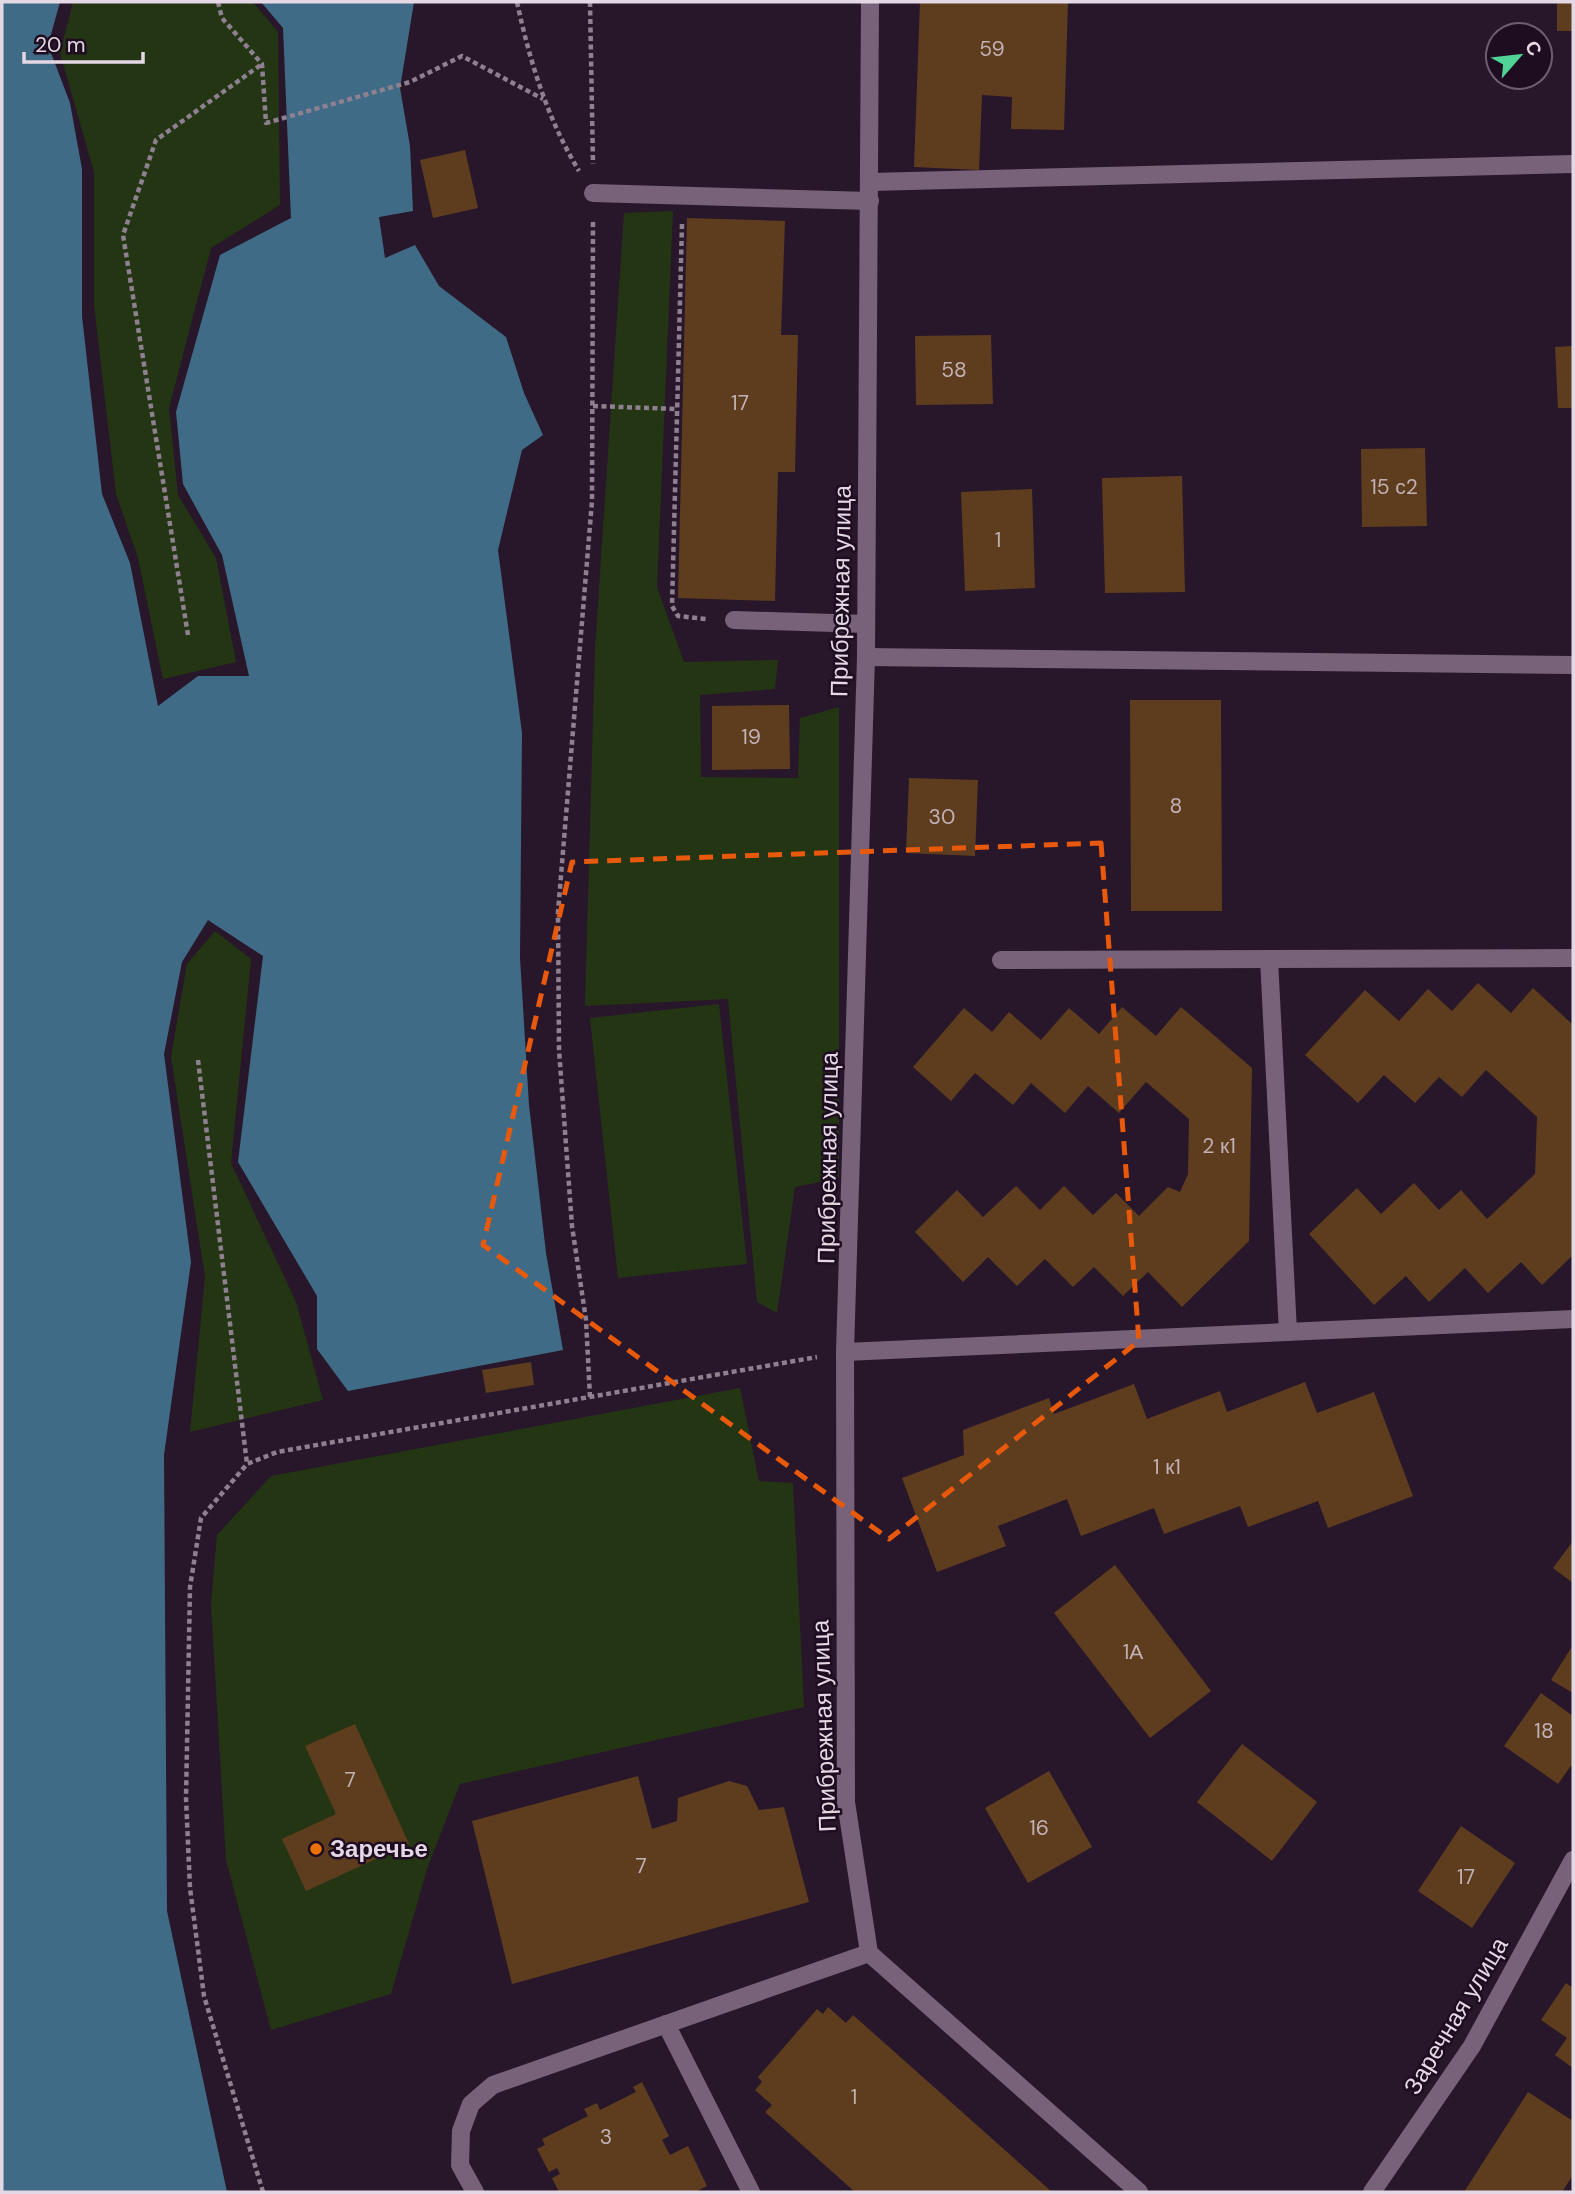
<svg xmlns="http://www.w3.org/2000/svg" width="1575" height="2194" font-family="'DM Sans',sans-serif">
	<style>
		.green { fill: #243514 }
		.water { fill: #406b86 }
		.building { fill: #5e3d1f }
		.lines { fill: none; stroke-linecap: round; stroke-linejoin: round }
		.path { stroke: #8f8090; stroke-width: 4.5; stroke-dasharray: 5 3.5; stroke-linecap: butt }
		.minor { stroke: #786279; stroke-width: 18 }
		.marked { fill: none; stroke: #e8590c; stroke-width: 5; stroke-dasharray: 14 9; stroke-linejoin: round }
		.food-dot { fill: #e8710a; stroke: #1e0d20; stroke-width: 2.5 }
		.labels { text-anchor: middle; stroke-width: 5; stroke-linejoin: round; paint-order: stroke }
		.number-label { font-size: 21px; fill: #c2b1b4 }
		.street-label { font-size: 24px; fill: #e4d8e5; stroke: #1e0d20 }
		.poi-label { font-size: 24px; font-weight: bold; fill: #e4d8e5; stroke: #1e0d20; text-anchor: start }
	</style>
	<rect width="100%" height="100%" fill="#28172a"/>
	<g class="green">
		<path d="M73,2H253L278,32L280,205L211,248L169,408L178,495L216,558L236,662L163,679L138,558L116,494L94,305V172L60,53Z"/>
		<path d="M673,211L657,587L684,662L778,660L775,689L700,695L701,777L798,778L800,718L839,707V1178L795,1187L777,1313L757,1302L728,999L585,1006L595,649L624,213Z"/>
		<path d="M215,931L251,959L231,1163L296,1302L323,1400L190,1432L205,1277L171,1057L187,964Z"/>
		<path d="M719,1004L747,1264L618,1278L590,1018Z"/>
		<path d="M740,1388L759,1481L793,1483L804,1707L460,1784L428,1866L391,1994L271,2030L226,1860L211,1604L217,1535L271,1476Z"/>
	</g>
	<path class="water" d="M2,2H60L48,45L70,103L82,169V316L102,494L130,563L158,706L198,676H249L222,555L183,484L176,412L220,255L291,218L283,28L261,2H414L400,88L410,146L413,211L379,217L385,258L415,245L439,286L506,337L524,393L543,435L522,450L498,550L522,733L520,958L529,1105L546,1253L563,1350L348,1391L317,1349V1296L238,1162L263,956L208,920L182,962L164,1054L191,1262L164,1455L167,1911L227,2192H2Z"/>
	<g class="building">
		<path d="M920,2H1068L1064,130L1011,129L1012,97L982,95L979,170L914,167Z"/>
		<rect x="1557" y="2" width="16" height="29"/>
		<path d="M465,150L478,208L433,218L420,160Z"/>
		<path d="M687,218L785,221L781,335H798L795,472H778L775,601L678,598Z"/>
		<path d="M991,335L993,404L916,405L915,336Z"/>
		<path d="M1573,346V408H1558L1555,347Z"/>
		<path d="M1425,448L1427,526L1362,527L1361,449Z"/>
		<path d="M1182,476L1185,592L1105,593L1102,478Z"/>
		<path d="M1032,489L1035,588L965,591L961,492Z"/>
		<path d="M1130,700H1221L1222,911H1131Z"/>
		<path d="M789,705L790,769L712,770V706Z"/>
		<path d="M909,778L978,780L975,856L906,853Z"/>
		<path d="M1478,983L1511,1013L1533,988L1573,1025V1255L1542,1285L1521,1262L1488,1293L1465,1268L1429,1302L1406,1276L1374,1305L1309,1234L1357,1188L1381,1214L1414,1183L1439,1210L1461,1190L1487,1219L1535,1174L1537,1117L1486,1070L1462,1097L1439,1077L1415,1103L1384,1075L1358,1103L1305,1055L1365,990L1399,1021L1428,989L1452,1011Z"/>
		<path d="M1122,1007L1156,1036L1181,1007L1252,1068L1249,1241L1182,1307L1148,1272L1123,1296L1094,1267L1073,1287L1045,1259L1017,1286L988,1257L963,1282L915,1232L957,1190L983,1217L1016,1186L1040,1210L1064,1186L1093,1215L1116,1193L1139,1216L1168,1187L1180,1192L1188,1174L1189,1119L1146,1082L1119,1113L1088,1086L1065,1113L1031,1083L1013,1105L975,1073L951,1101L913,1067L964,1008L992,1032L1009,1012L1041,1040L1069,1008L1099,1034Z"/>
		<path d="M531,1362L534,1385L486,1393L482,1370Z"/>
		<path d="M1305,1382L1317,1413L1374,1392L1413,1496L1328,1528L1318,1501L1248,1527L1240,1506L1164,1534L1154,1508L1081,1536L1067,1499L998,1526L1006,1546L937,1572L902,1478L964,1455L963,1430L1049,1398L1054,1414L1134,1384L1147,1419L1220,1391L1227,1412Z"/>
		<path d="M1573,1541V1583L1553,1568Z"/>
		<path d="M1115,1565L1211,1691L1150,1738L1054,1613Z"/>
		<path d="M1573,1645V1693L1551,1680Z"/>
		<path d="M1541,1693L1573,1716V1763L1558,1784L1504,1746Z"/>
		<path d="M355,1724L409,1844L306,1891L282,1839L336,1814L305,1746Z"/>
		<path d="M1242,1744L1317,1802L1272,1861L1197,1802Z"/>
		<path d="M1049,1771L1092,1847L1028,1883L985,1808Z"/>
		<path d="M638,1776L652,1829L677,1821L678,1798L729,1781L747,1786L759,1810L784,1807L809,1902L512,1984L472,1821Z"/>
		<path d="M1461,1826L1515,1863L1472,1928L1418,1891Z"/>
		<path d="M1566,1983L1573,1988V2068L1555,2055L1567,2038L1541,2020Z"/>
		<path d="M828,2007L846,2023L853,2015L1052,2192H855L765,2112L772,2105L755,2090L762,2082L758,2077L817,2009L823,2014Z"/>
		<path d="M642,2082L669,2136L662,2140L670,2155L688,2146L707,2186L695,2192H559L552,2178L560,2174L557,2168L549,2172L537,2149L545,2145L542,2139L588,2116L584,2109L597,2103L600,2110L636,2092L633,2087Z"/>
		<path d="M1528,2092L1573,2121V2175L1562,2192H1464Z"/>
	</g>
	<g class="lines">
		<g class="path">
			<path d="M218,2L222,18L262,64L266,123L410,82L462,56L543,99"/>
			<path d="M517,2C530,62 547,118 579,171"/>
			<path d="M590,2L593,164"/>
			<path d="M682,224L672,606L678,616L706,619"/>
			<path d="M593,406L677,409"/>
			<path d="M188,635L123,235L156,140L262,64"/>
			<path d="M198,1060L247,1464"/>
			<path d="M590,1397L586,1320L572,1226L559,1050L558,912L592,501L593,222"/>
			<path d="M263,2192L204,1996L190,1888L186,1798L190,1587L201,1518L247,1464L277,1452L817,1357"/>
		</g>
		<g class="minor">
			<path d="M870,2L866,657L845,1352L846,1802L869,1953L1139,2192"/>
			<path d="M870,182L1573,164"/>
			<path d="M593,193L870,201"/>
			<path d="M734,620L866,624"/>
			<path d="M866,657L1573,665"/>
			<path d="M1269,959L1288,1332"/>
			<path d="M1001,960L1573,958"/>
			<path d="M845,1352L1573,1319"/>
			<path d="M666,2024L751,2192"/>
			<path d="M475,2192L460,2165L461,2131L471,2104L493,2085L869,1953"/>
			<path d="M1372,2192L1472,2046L1573,1860"/>
		</g>
	</g>
	<path class="marked" d="M1101,843L1139,1341L889,1539L483,1245L572,862Z"/>
	<circle class="food-dot" cx="316" cy="1849" r="7"/>
	<g class="labels">
		<g class="number-label">
			<text x="992" y="56">59</text>
			<text x="954" y="377">58</text>
			<text x="740" y="410">17</text>
			<text x="1394" y="494">15 с2</text>
			<text x="998" y="547">1</text>
			<text x="751" y="744">19</text>
			<text x="1176" y="813">8</text>
			<text x="942" y="824">30</text>
			<text x="1219" y="1153">2 к1</text>
			<text x="1167" y="1474">1 к1</text>
			<text x="1133" y="1659">1А</text>
			<text x="1544" y="1738">18</text>
			<text x="350" y="1787">7</text>
			<text x="1039" y="1835">16</text>
			<text x="641" y="1873">7</text>
			<text x="1466" y="1884">17</text>
			<text x="854" y="2104">1</text>
			<text x="606" y="2144">3</text>
		</g>
		<g class="street-label">
			<text transform="translate(841 591) rotate(-89)" y="8">Прибрежная улица</text>
			<text transform="translate(828 1158) rotate(-89)" y="8">Прибрежная улица</text>
			<text transform="translate(824 1726) rotate(-92)" y="8">Прибрежная улица</text>
			<text transform="translate(1456 2016) rotate(-59)" y="8">Заречная улица</text>
		</g>
		<g class="poi-label">
			<text x="330" y="1857">Заречье</text>
		</g>
	</g>
	<rect width="1575" height="2194" fill="none" stroke="#e4d8e5" stroke-width="7"/>
	<g transform="translate(1519 56) rotate(62)"><circle r="33" fill="#1e0d20" stroke="#6d5e6f" stroke-width="2"/>
	<path d="M0-5L12 26L0 18L-12 26Z" fill="#51d397"/>
	<text y="-10" font-size="19" font-weight="bold" text-anchor="middle" fill="#e4d8e5">С</text>
	</g>
	<path d="M24 52v10h119v-10" fill="none" stroke="#e4d8e5" stroke-width="3.5"/>
	<text x="35" y="52" font-size="21" fill="#e4d8e5" stroke="#1e0d20" stroke-width="5" paint-order="stroke">20 m</text>
</svg>
